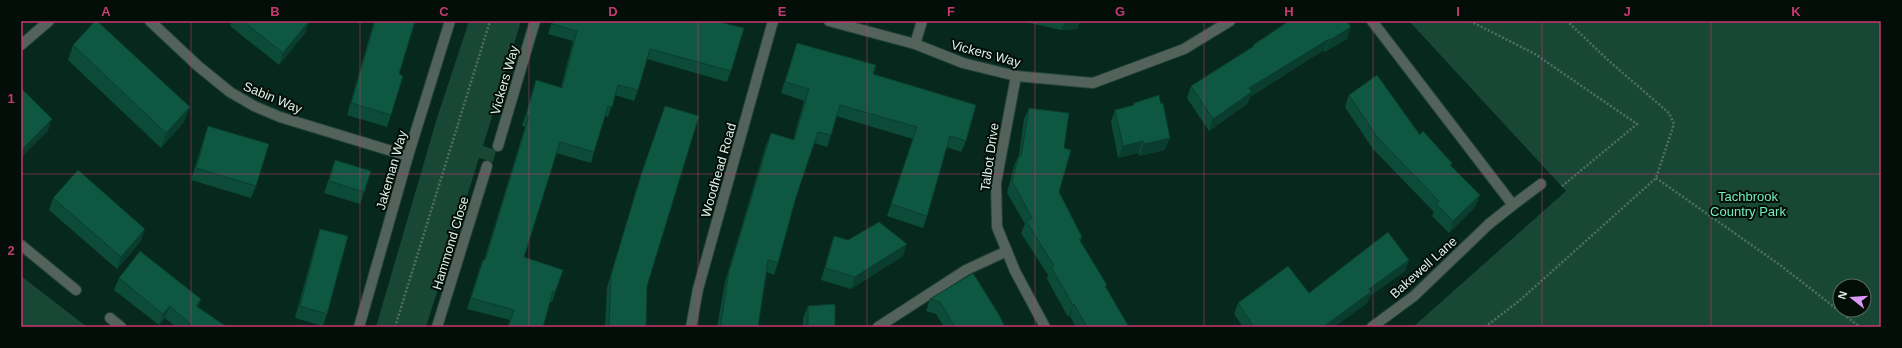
<svg xmlns="http://www.w3.org/2000/svg" width="1902" height="348" font-family="Arial,sans-serif">
	<style>
		.green { fill: #194736; fill-rule: evenodd }
		.lines { fill: none; stroke-linecap: round; stroke-linejoin: round }
		.service-casing { stroke: #244439; stroke-width: 12 }
		.minor-casing { stroke: #244439; stroke-width: 12 }
		.path { stroke: #516e63; stroke-width: 2.5; stroke-dasharray: 2 2; stroke-linecap: butt }
		.service { stroke: #54625c; stroke-width: 10 }
		.minor { stroke: #54625c; stroke-width: 10 }
		.wall { fill: #0c4b37 }
		.shaded-wall { fill: #0a3d2d }
		.building { fill: #0e5740; stroke: #0a3d2d }
		.grid { fill: none; stroke: #c63970; stroke-width: 1; stroke-opacity: 0.55 }
		.labels { text-anchor: middle; stroke-width: 4; stroke-linejoin: round; paint-order: stroke }
		.street-label { font-size: 13px; fill: #def1e8; stroke: #030e09 }
		.park-label { font-size: 13px; fill: #75edc0; stroke: #030e09 }
		.neatline { fill: none; stroke: #c63970; stroke-width: 1.5 }
		.grid-label { font-size: 13px; text-anchor: middle; font-weight: bold; fill: #c63970 }
	</style>
	<rect width="100%" height="100%" fill="#06281d"/>
	<g class="green">
		<path d="M469,21H521L483,146L496,150L493,162L479,158L426,327H376L437,118Z"/>
		<path d="M1409,21H1881V327H1413L1566,191ZM1840,286H1864V310H1840Z"/>
		<path d="M21,276L87,327H21Z"/>
	</g>
	<g class="lines">
		<g class="service-casing">
			<g id="service">
				<path d="M498,146L535,21"/>
				<path d="M21,245L76,290"/>
				<path d="M110,318L121,327"/>
				<path d="M437,327L487,166"/>
				<path d="M878,327L966,270L1007,251"/>
				<path d="M1372,327L1414,296L1489,224"/>
			</g>
		</g>
		<g class="minor-casing">
			<g id="minor">
				<path d="M150,21L198,66L230,92L254,106L280,117L408,156"/>
				<path d="M829,21L915,44L963,63L1016,76L1093,83L1184,49L1230,21"/>
				<path d="M1372,21L1513,205L1541,184"/>
				<path d="M915,44L922,21"/>
				<path d="M21,45L49,21"/>
				<path d="M1016,76L996,183L997,227L1015,271L1045,327"/>
				<path d="M1489,224L1513,205"/>
				<path d="M359,327L408,156L450,21"/>
				<path d="M691,327L698,289L773,21"/>
			</g>
		</g>
		<g class="path">
			<path d="M1470,21L1535,54L1637,124L1561,187"/>
			<path d="M1656,178L1780,265L1860,327"/>
			<path d="M395,327L490,21"/>
			<path d="M1485,327L1519,301L1656,178L1674,124L1669,113L1609,61L1567,21"/>
		</g>
		<use href="#service" class="service"/>
		<use href="#minor" class="minor"/>
	</g>
	<g class="wall">
		<path d="M232,21H309L305,33L279,65L230,26Z"/>
		<path d="M374,21H415L399,74L391,115L387,127L347,115Z"/>
		<path d="M552,21H701L731,71L727,82L647,59L638,90L634,101L615,95L608,117L605,116L594,152L591,163L556,153L524,257L563,270L552,302H550L543,327H508L510,320L467,309L479,270L483,260H484L525,127L522,126L533,91L536,80L561,87L573,41L548,34Z"/>
		<path d="M1021,21H1080L1077,29L1061,30Z"/>
		<path d="M1290,23L1347,39L1325,52L1324,50L1250,97L1247,104L1209,131L1187,98L1191,86L1252,48L1253,45Z"/>
		<path d="M797,43L873,74L966,141L961,152L946,147L927,216L923,228L887,216L913,139L836,116L831,135L827,147L814,143L796,197L778,263L774,275L767,272L758,327H717L725,282L766,145L771,133L793,140L804,101L781,93Z"/>
		<path d="M73,45L184,122L161,148L68,60Z"/>
		<path d="M1349,95L1420,135L1452,163L1451,166L1480,195L1475,207L1449,233L1432,216L1434,212L1373,149L1345,107Z"/>
		<path d="M1134,103L1165,150L1139,156L1138,153L1118,158L1111,122L1115,110L1132,106Z"/>
		<path d="M665,106L647,286L646,327H605L607,287L637,187Z"/>
		<path d="M1029,108L1064,148L1059,192L1082,237L1080,242L1107,285L1106,287L1129,327H1076L1070,316L1068,317L1047,279L1048,275L1021,233L1025,224L1007,193L1014,166L1019,155L1024,119Z"/>
		<path d="M208,126L256,186L251,198L191,180L204,138Z"/>
		<path d="M335,160L364,192L360,204L324,193Z"/>
		<path d="M53,198L141,241L117,269L49,210Z"/>
		<path d="M320,229L327,314L323,326L295,318L316,241Z"/>
		<path d="M834,236L903,256L851,289L821,280L830,248Z"/>
		<path d="M1409,260L1405,271L1370,296L1367,303L1334,327H1243L1234,314L1238,303L1309,293Z"/>
		<path d="M973,273L1005,327H944L936,314L926,311L930,299Z"/>
		<path d="M119,278L198,307L227,327H176L165,318L159,325L114,290Z"/>
		<path d="M808,306L835,327H803V318Z"/>
	</g>
	<g class="shaded-wall">
		<path d="M309,21L305,33L279,65L283,53Z"/>
		<path d="M1065,21H1080L1077,29L1061,30Z"/>
		<path d="M1351,27L1347,39L1325,52L1330,40Z"/>
		<path d="M1329,39L1324,50L1250,97L1247,104L1209,131L1213,119L1249,88Z"/>
		<path d="M190,107L184,122L161,148L166,133Z"/>
		<path d="M52,119L48,131L21,158V151Z"/>
		<path d="M1170,138L1165,150L1139,156L1144,144Z"/>
		<path d="M1143,141L1138,153L1118,158L1123,146Z"/>
		<path d="M1480,195L1475,207L1449,233L1453,221Z"/>
		<path d="M145,229L141,241L117,269L121,257Z"/>
		<path d="M907,244L903,256L851,289L855,277Z"/>
		<path d="M1409,260L1405,271L1370,296L1367,303L1334,327H1323L1369,289Z"/>
		<path d="M201,299L197,311L196,306Z"/>
		<path d="M1074,304L1070,316L1068,317L1073,305Z"/>
		<path d="M170,306L165,318L159,325L163,314Z"/>
	</g>
	<g class="building">
		<path d="M95,21H97L190,107L166,133L73,45Z"/>
		<path d="M243,21H309L283,53Z"/>
		<path d="M375,21H415L399,74L403,76L391,115L351,103Z"/>
		<path d="M553,21H701L704,22V21H715L744,28L731,71L650,49L638,90L618,85L612,107L608,106L594,152L560,142L524,257L563,270L555,292L553,291L543,327H508L514,310L471,298L483,260H485L529,116L526,115L536,80L562,88L577,31L552,24Z"/>
		<path d="M1289,21H1290V23L1293,21H1347L1351,27L1330,40L1329,39L1249,88L1252,92L1213,119L1191,86L1254,46L1253,45Z"/>
		<path d="M797,43L876,65L873,74L976,105L966,141L950,136L927,216L891,204L917,127L840,105L831,135L818,132L796,197L778,263L768,260L758,327H721V321L729,271L771,133L794,140L809,89L785,82Z"/>
		<path d="M1377,75L1420,135L1423,131L1452,163L1450,165L1480,195L1453,221L1436,204L1439,201L1377,137L1349,95Z"/>
		<path d="M22,89L52,119L21,151V90Z"/>
		<path d="M1159,95L1161,104L1163,103L1170,138L1144,144L1143,141L1123,146L1115,110L1134,105V103Z"/>
		<path d="M665,106L699,116L647,286L646,327H609L611,275L641,175Z"/>
		<path d="M1029,108L1069,113L1064,148L1071,150L1059,192L1082,237L1079,239L1107,285L1105,286L1129,327H1087L1074,304L1073,305L1051,267L1054,266L1026,221L1032,218L1012,181L1019,155L1021,156Z"/>
		<path d="M208,126L269,144L256,186L196,168Z"/>
		<path d="M335,160L371,171L364,192L329,181Z"/>
		<path d="M78,170L145,229L121,257L53,198Z"/>
		<path d="M879,222L907,244L855,277L825,268L834,236L848,240Z"/>
		<path d="M320,229L348,236L327,314L300,306Z"/>
		<path d="M1388,232L1409,260L1369,289L1371,292L1323,327H1253H1254L1238,303L1288,266L1309,293Z"/>
		<path d="M140,251L201,299L196,306L227,327H194L170,306L163,314L119,278Z"/>
		<path d="M973,273L998,313L1005,327H955L940,302L930,299Z"/>
		<path d="M835,304V327H808V306Z"/>
	</g>
	<path class="grid" d="M191,21V327M360,21V327M529,21V327M698,21V327M867,21V327M1035,21V327M1204,21V327M1373,21V327M1542,21V327M1711,21V327M21,174H1881"/>
	<g class="labels">
		<g class="street-label">
			<text transform="translate(986 53) rotate(15)" y="5">Vickers Way</text>
			<text transform="translate(504 80) rotate(-74)" y="5">Vickers Way</text>
			<text transform="translate(273 97) rotate(23)" y="5">Sabin Way</text>
			<text transform="translate(989 157) rotate(-82)" y="5">Talbot Drive</text>
			<text transform="translate(391 170) rotate(-74)" y="5">Jakeman Way</text>
			<text transform="translate(718 170) rotate(-74)" y="5">Woodhead Road</text>
			<text transform="translate(450 243) rotate(-73)" y="5">Hammond Close</text>
			<text transform="translate(1423 267) rotate(-42)" y="5">Bakewell Lane</text>
		</g>
		<g class="park-label">
			<text x="1748" y="201">Tachbrook<tspan x="1748" dy="15">Country Park</tspan></text>
		</g>
	</g>
	<rect width="1902" height="348" fill="none" stroke="#030e09" stroke-width="44"/>
	<g transform="translate(1852 298) rotate(287)"><circle r="19" fill="#030e09" stroke="#5b6962"/>
	<path d="M0-3L7 15L0 10L-7 15Z" fill="#dc99f5"/>
	<text y="-6" font-size="11" font-weight="bold" text-anchor="middle" fill="#def1e8">N</text>
	</g>
	<rect x="22" y="22" width="1858" height="304" class="neatline"/>
	<g class="grid-label">
		<text x="106" y="16">A</text>
		<text x="275" y="16">B</text>
		<text x="444" y="16">C</text>
		<text x="613" y="16">D</text>
		<text x="782" y="16">E</text>
		<text x="951" y="16">F</text>
		<text x="1120" y="16">G</text>
		<text x="1289" y="16">H</text>
		<text x="1458" y="16">I</text>
		<text x="1627" y="16">J</text>
		<text x="1796" y="16">K</text>
		<text x="11" y="103">1</text>
		<text x="11" y="255">2</text>
	</g>
</svg>
